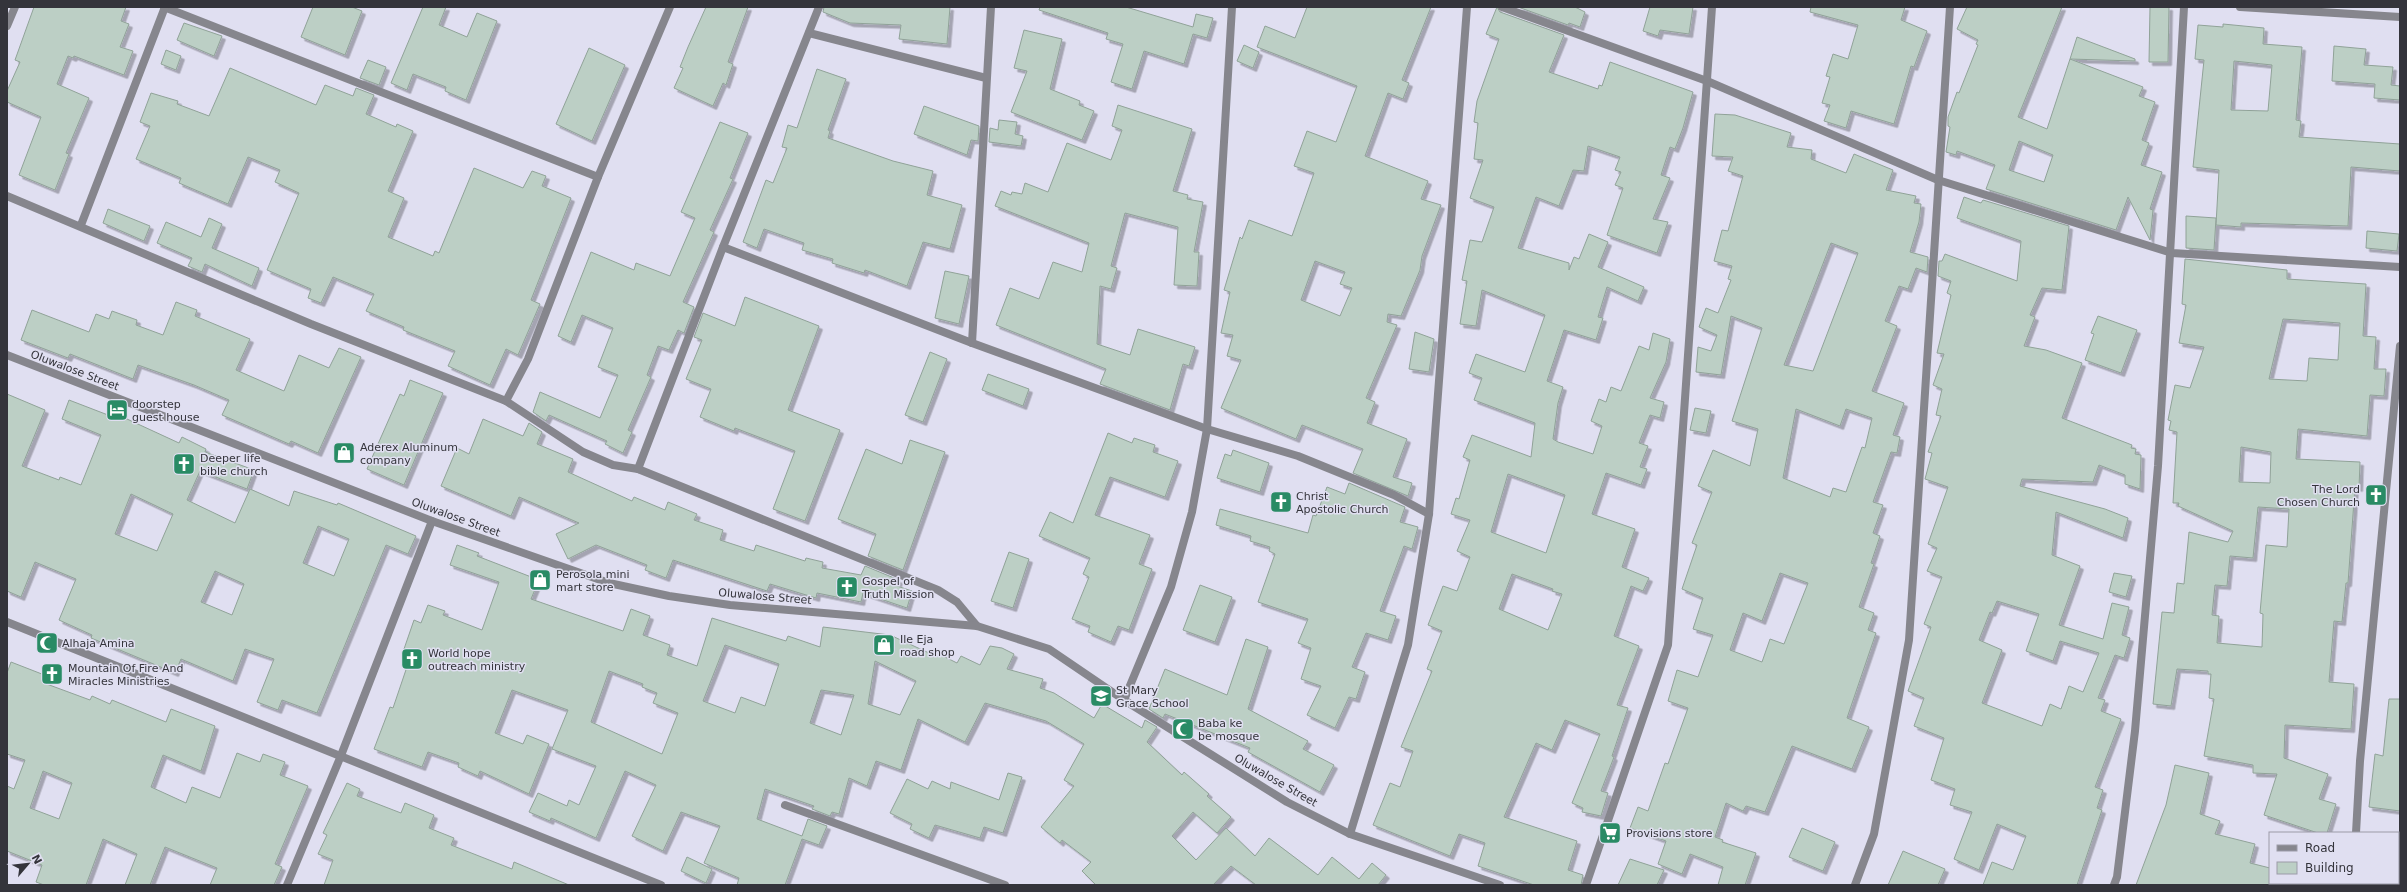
<svg xmlns="http://www.w3.org/2000/svg" width="2407" height="892" font-family="'DejaVu Sans',sans-serif">
	<style>
		.building { fill: #bccfc5; stroke: #90a298; fill-rule: evenodd; filter: url(#shadow) }
		.lines { fill: none; stroke-linecap: round; stroke-linejoin: round }
		.minor { stroke: #86868d; stroke-width: 8 }
		.tertiary { stroke: #86868d; stroke-width: 8 }
		.labels { text-anchor: middle; stroke-width: 3; stroke-linejoin: round; paint-order: stroke }
		.street-label { font-size: 11px; fill: #34343b; stroke: #e0dff1 }
		.poi-label { font-size: 11px; fill: #34343b; stroke: #e0dff1; text-anchor: start }
	</style>
	<defs>
		<filter id="shadow"><feDropShadow dx="3.5" dy="3.5" stdDeviation="0" flood-color="#0004"/></filter>
	</defs>
	<rect width="100%" height="100%" fill="#e0dff1"/>
	<g class="building">
		<path d="M34,7H126L121,21L129,24L120,47L133,51L124,75L74,56L73,58L68,56L57,84L89,98L66,153L69,154L55,190L19,175L41,117L7,102V91L20,62L15,60Z"/>
		<path d="M313,7H352L362,11L345,55L301,37Z"/>
		<path d="M423,7H446L439,25L467,37L477,13L497,21L466,100L445,91L446,87L413,74L407,90L391,83Z"/>
		<path d="M706,7H748L728,62L733,64L726,85L723,83L713,106L674,88L683,68L680,67L688,47Z"/>
		<path d="M824,7H950L947,44L899,39L901,25L850,23L823,12Z"/>
		<path d="M1040,7H1126L1193,27L1196,14L1213,18L1207,38L1193,34L1184,64L1144,51L1132,89L1111,82L1123,44L1106,39L1108,33L1039,10Z"/>
		<path d="M1307,7H1431L1402,80L1409,83L1403,99L1388,93L1365,156L1428,181L1421,199L1441,205L1422,256L1420,270L1401,316L1388,314L1387,322L1397,325L1366,398L1375,402L1367,423L1407,439L1393,477L1412,483L1408,496L1353,473L1363,449L1302,425L1296,439L1221,408L1241,360L1227,356L1233,335L1221,333L1230,292L1224,290L1240,237L1242,239L1249,220L1292,236L1314,173L1294,166L1307,131L1336,142L1357,86L1257,47L1265,26L1295,38ZM1315,261L1345,272L1340,284L1352,288L1340,316L1301,300Z"/>
		<path d="M1497,7L1500,12L1564,35L1549,72L1598,89L1599,85L1602,86L1610,62L1693,92L1683,128L1675,149L1670,147L1661,175L1670,178L1653,219L1668,222L1657,253L1607,235L1623,188L1615,185L1621,172L1615,170L1620,157L1588,146L1584,171L1573,170L1559,206L1536,197L1518,248L1569,263V270L1574,257L1579,259L1589,234L1608,242L1598,267L1644,287L1638,301L1607,287L1598,317L1603,318L1596,340L1564,330L1547,381L1563,387L1558,403L1553,439L1558,442L1593,454L1602,426L1591,421L1599,399L1606,402L1611,387L1621,391L1639,346L1649,350L1653,333L1670,339L1666,362L1650,398L1664,402L1660,418L1650,415L1639,443L1648,446L1640,467L1647,469L1641,485L1606,473L1592,514L1635,529L1622,567L1649,578L1643,591L1631,586L1614,636L1639,646L1617,705L1628,708L1612,756L1614,757L1601,791L1608,793L1601,816L1582,812L1583,808L1572,803L1600,734L1565,720L1552,750L1536,743L1504,817L1577,841L1568,870L1583,875L1581,885H1534L1478,866L1485,843L1459,834L1450,856L1373,825L1390,783L1400,787L1413,751L1401,747L1432,671L1427,669L1442,631L1428,625L1443,586L1457,591L1470,557L1457,551L1470,520L1451,514L1456,498L1459,499L1470,460L1463,457L1472,435L1531,457L1535,423L1474,400L1482,378L1469,373L1476,354L1525,372L1545,315L1482,290L1476,326L1460,324L1467,281L1462,280L1470,240L1482,242L1494,207L1470,198L1483,160L1474,159L1478,123L1474,122L1477,101L1499,39L1486,34ZM1508,474L1565,495L1546,553L1491,532ZM1512,574L1553,589L1552,591L1562,594L1548,630L1499,609Z"/>
		<path d="M1518,7H1575L1585,12L1580,27L1569,23L1568,25Z"/>
		<path d="M1650,7H1693L1689,34L1660,30L1658,36L1643,31Z"/>
		<path d="M1811,7H1905L1901,20L1927,31L1914,67L1911,66L1894,124L1851,111L1846,128L1824,121L1830,105L1822,103L1830,77L1826,76L1833,54L1848,59L1858,25L1810,12Z"/>
		<path d="M1967,7H2062L2018,117L2047,129L2070,59L2143,87L2139,96L2155,102L2142,140L2149,143L2141,165L2162,172L2150,209L2153,210L2150,240L2128,197L2116,230L1986,189L1995,165L1957,151L1956,155L1946,152L1950,127L1948,126V117L1957,92L1959,93L1978,45L1976,44L1978,40L1957,29ZM2019,141L2053,155L2044,182L2009,170Z"/>
		<path d="M2150,7H2169L2168,62H2149Z"/>
		<path d="M184,23L222,36L214,56L177,40Z"/>
		<path d="M2223,24L2264,28L2263,44L2302,47L2296,120L2301,121L2299,137L2400,144V171L2351,167L2348,226L2241,223V227L2216,225L2219,170L2193,167L2204,60L2195,59L2198,25L2223,27ZM2234,61L2272,65L2268,111L2231,110Z"/>
		<path d="M1024,30L1062,39L1050,89L1080,101L1079,105L1094,111L1082,140L1011,112L1027,71L1014,68Z"/>
		<path d="M2077,37L2135,59V61L2070,59Z"/>
		<path d="M1244,45L1259,52L1253,68L1237,61Z"/>
		<path d="M2334,46L2366,49L2364,65L2393,67L2391,85L2400,86V100L2374,98L2375,84L2332,81Z"/>
		<path d="M589,48L625,65L592,141L556,124Z"/>
		<path d="M166,50L181,56L176,70L161,64Z"/>
		<path d="M368,60L386,67L379,85L360,78Z"/>
		<path d="M230,68L316,105L325,85L353,96L356,88L374,95L366,114L396,127L397,124L413,131L388,191L404,198L388,237L433,256L435,251L439,253L474,168L523,188L532,171L546,176L542,186L571,198L531,300L540,304L518,355L506,349L490,385L448,366L455,351L403,330L404,327L366,311L374,294L333,277L321,303L308,298L311,289L267,270L299,193L275,182L280,170L248,157L228,204L179,183L181,178L136,159L150,126L140,122L151,93L178,101L177,104L209,116Z"/>
		<path d="M817,69L846,79L828,130L830,131L828,138L893,161L933,171L927,195L962,205L950,249L923,242L907,286L865,270L864,273L832,263L833,259L802,250L804,243L764,229L757,248L743,242L766,180L773,183L787,148L782,147L788,125L797,128Z"/>
		<path d="M1118,105L1192,129L1173,191L1188,195L1187,199L1203,202L1194,252H1199L1197,286L1174,285L1178,227L1125,213L1111,266L1117,268L1111,289L1100,286L1097,344L1130,355L1138,329L1195,347L1189,366L1183,364L1170,410L1100,384L1106,369L996,325L1010,288L1039,299L1053,262L1082,272L1089,243L995,206L1001,191L1011,195L1012,192L1022,194L1025,183L1048,192L1067,143L1111,160L1122,130L1112,126Z"/>
		<path d="M924,106L979,126L978,141L971,140L967,155L914,134Z"/>
		<path d="M1715,114L1735,115L1791,133L1787,147L1812,150L1811,159L1846,173L1854,154L1893,170L1886,190L1916,196L1914,203L1921,204L1919,222L1910,252L1928,257L1927,272L1916,268L1908,289L1899,286L1885,321L1897,326L1872,391L1904,403L1893,435L1900,437L1897,453L1891,452L1873,502L1883,505L1873,533L1880,536L1871,563L1874,564L1859,607L1874,613L1868,630L1876,633L1847,718L1869,727L1852,769L1792,746L1765,812L1746,806L1743,811L1726,803L1715,837L1723,840L1722,842L1756,853L1745,885H1718L1723,867L1690,854L1682,874L1658,864L1666,841L1630,828L1638,807L1648,811L1665,763L1668,764L1688,708L1668,701L1677,670L1698,677L1713,635L1693,629L1703,598L1682,589L1697,545L1692,543L1712,492L1698,486L1713,450L1750,466L1758,429L1732,421L1762,328L1731,316L1721,375L1696,372L1698,347L1711,351L1717,335L1699,327L1706,308L1718,313L1731,280L1728,279L1732,266L1714,261L1722,230L1728,231L1743,176L1728,171L1733,157L1712,156ZM1831,243L1858,253L1813,371L1784,365ZM1796,409L1840,426L1846,409L1872,418L1865,448L1862,447L1846,492L1833,488L1830,497L1783,478ZM1780,573L1808,583L1784,644L1770,639L1762,662L1730,650L1743,613L1762,621Z"/>
		<path d="M999,120L1017,122L1015,134L1023,136L1021,146L989,142L990,128L998,130Z"/>
		<path d="M720,122L748,133L730,178L733,179L710,230L714,232L683,302L694,307L684,333L678,330L669,350L658,346L647,375L651,377L628,430L632,432L623,453L605,444L607,441L549,415L546,421L533,412L540,392L600,418L618,375L598,367L613,328L582,315L571,342L558,336L591,252L634,270L636,263L670,276L695,218L681,212Z"/>
		<path d="M1964,197L1981,203L1983,200L2069,226L2062,290L2042,288L2030,315L2035,317L2024,346L2046,350L2082,363L2062,418L2132,445L2131,448L2136,449L2135,454L2141,455L2140,489L2125,484V475L2099,465L2093,482L2022,479L2020,486L2105,509L2128,518L2123,538L2056,512L2052,555L2080,566L2059,625L2103,639L2112,603L2129,607L2122,635L2130,638L2124,658L2115,655L2098,698L2105,700L2101,711L2121,719L2095,787L2103,790L2097,808L2102,810L2077,885H1983L1992,862L2013,870L2026,836L1997,824L1979,870L1954,859L1972,812L1950,805L1955,789L1931,780L1944,738L1914,726L1924,698L1908,691L1931,627L1924,624L1942,577L1927,571L1937,548L1928,544L1948,487L1925,479L1932,453L1928,452L1941,416L1936,415L1942,389L1933,385L1944,354L1937,353L1951,295L1947,293L1951,281L1938,276L1939,261H1942L1945,254L2017,281L2021,241L1957,218ZM1997,601L2039,614L2026,651L2053,661L2060,641L2099,653L2083,692L2069,686L2061,709L2050,704L2042,726L1982,703L2002,650L1979,640L1990,612L1992,613Z"/>
		<path d="M108,209L150,226L144,241L103,223Z"/>
		<path d="M2186,216L2216,218L2214,250L2186,248Z"/>
		<path d="M209,218L222,224L212,248L259,268L252,286L205,264L202,272L188,266L192,258L157,243L166,222L201,237Z"/>
		<path d="M2367,231L2399,234L2397,251L2366,248Z"/>
		<path d="M2185,259L2287,270V279L2366,284L2363,336L2376,337L2374,369H2386L2384,396L2370,395L2367,436L2298,429L2296,459L2360,462L2359,488L2355,487L2348,583H2346L2342,622L2334,621L2329,682L2354,684L2351,729L2285,725L2284,758L2328,774L2319,799L2336,804L2327,833H2318L2264,815L2277,774L2253,773V765L2204,756L2214,699L2209,698L2211,674H2208V671L2177,669L2171,706L2153,704L2162,612L2174,613L2177,583L2184,584L2189,532L2228,542L2233,531L2178,506L2179,503H2173L2177,432L2169,430L2171,421L2168,420L2175,385L2190,388L2204,347L2179,343L2186,305L2182,304ZM2283,319L2340,323L2338,360L2309,358L2307,381L2269,379ZM2241,447L2271,452L2270,483L2239,482ZM2258,507L2289,509L2287,547L2266,545L2260,613L2263,614L2262,647L2217,643L2219,616L2212,615L2215,585L2227,586L2230,556L2253,558Z"/>
		<path d="M945,271L969,276L959,324L935,318Z"/>
		<path d="M745,297L819,326L788,410L840,430L805,521L773,509L795,451L735,428L734,431L700,417L711,389L686,379L702,340L694,337L703,313L735,326Z"/>
		<path d="M176,302L197,310L195,316L250,339L236,370L284,391L299,355L329,368L339,348L361,357L318,453L291,441L289,444L222,415L229,400L194,385L138,365L133,379L70,354L68,358L21,340L32,310L89,332L96,314L109,319L112,311L137,320L136,325L163,335Z"/>
		<path d="M2098,316L2137,330L2121,373L2085,360L2094,334L2091,333Z"/>
		<path d="M1415,332L1434,339L1429,372L1409,369Z"/>
		<path d="M930,352L947,359L923,422L905,415Z"/>
		<path d="M988,374L1029,389L1023,406L982,390Z"/>
		<path d="M410,380L443,393L404,485L367,469L400,394L404,396Z"/>
		<path d="M7,394L45,410L22,466L59,480L60,477L81,485L101,435L62,419L69,400L108,415L109,412L127,419L179,443L182,437L206,449L205,452L254,470L247,489L200,471L187,500L235,523L250,489L289,506L294,491L337,505L338,503L416,536L408,554L386,545L317,713L282,700L278,710L257,702L274,659L245,649L233,681L181,659L175,673L91,638L92,635L59,620L76,579L35,562L21,597L7,591ZM131,494L173,514L157,551L115,534ZM318,526L349,539L334,576L303,563ZM215,571L244,584L232,615L201,602Z"/>
		<path d="M1695,408L1711,411L1706,433L1690,430Z"/>
		<path d="M483,419L523,436L529,423L542,432L537,444L573,459L568,472L632,501L634,497L665,510L668,502L697,514L694,520L723,530L720,540L754,551L756,545L805,561L806,558L823,562L822,568L861,575L865,566L899,580L897,586L912,591L907,608L863,593L861,602L817,593L816,598L770,584L767,591L673,560L666,578L645,570L647,565L596,545L568,559L556,534L579,523L519,497L511,516L441,486L457,448L469,454Z"/>
		<path d="M1108,433L1132,443L1134,438L1155,445L1153,452L1178,461L1165,497L1110,477L1095,515L1150,535L1139,564L1152,569L1129,630L1118,626L1111,642L1088,632L1090,626L1072,619L1089,577L1083,574L1090,558L1039,536L1050,512L1073,523Z"/>
		<path d="M910,440L945,452L903,570L868,556L876,534L838,519L866,449L902,464Z"/>
		<path d="M1233,450L1269,463L1260,492L1217,478L1225,454L1231,456Z"/>
		<path d="M1349,483L1405,507L1400,522L1418,527L1412,549L1404,546L1380,611L1396,616L1388,640L1366,633L1352,667L1365,672L1356,699L1349,697L1335,728L1307,715L1321,686L1301,679L1311,648L1298,643L1308,619L1258,602L1275,554L1269,551L1270,547L1250,541L1251,536L1216,525L1220,509L1308,533L1313,515L1316,516L1327,487L1345,494Z"/>
		<path d="M457,545L479,553L477,556L539,580L531,599L623,631L631,609L650,616L643,635L670,645L667,655L697,666L712,618L786,641L788,636L820,647L823,627L890,635L929,653L931,650L957,663L961,656L980,665L990,646L1002,648L1014,654L1007,669L1043,679L1040,688L1054,693L1094,718L1102,704L1142,728L1145,720L1157,727L1147,742L1182,775L1184,772L1209,794L1207,796L1231,817L1217,833L1193,812L1172,836L1196,860L1226,828L1255,856L1269,838L1318,875L1332,857L1359,879L1372,863L1386,875L1378,885H1256L1231,866L1213,885H1096L1082,871L1091,862L1062,840L1060,843L1041,827L1074,786L1064,780L1084,744L1046,721L985,703L965,742L918,719L901,770L876,761L867,786L849,778L839,814L832,812L830,816L812,809L814,806L765,789L757,819L802,836L808,819L827,826L819,845L802,839L785,885H737L739,878L704,863L720,826L681,812L663,851L632,836L656,785L625,771L596,838L551,818L550,821L529,812L538,793L567,806L569,800L579,805L596,766L552,749L568,710L512,690L495,733L523,744L527,735L549,744L529,794L480,771L478,776L458,767L459,763L428,752L422,767L374,749L390,707L393,708L412,652L404,649L414,620L421,623L428,605L445,611L443,615L482,630L499,582L450,565ZM725,645L779,664L765,706L741,697L735,713L703,701ZM875,661L916,681L900,715L868,704ZM609,671L643,684L642,687L657,693L653,703L678,713L662,754L591,722ZM821,690L854,695L841,735L810,723Z"/>
		<path d="M1009,552L1029,559L1013,608L991,601Z"/>
		<path d="M2114,573L2132,576L2126,597L2109,592Z"/>
		<path d="M1200,585L1232,597L1215,642L1183,630Z"/>
		<path d="M1246,639L1268,647L1248,709L1308,741L1303,749L1334,765L1320,792L1248,752L1250,748L1165,714L1163,718L1149,709L1165,669L1227,695Z"/>
		<path d="M11,662L47,676L44,683L90,700L92,696L110,704L112,700L166,722L171,709L215,726L201,771L163,755L151,787L186,803L192,787L220,798L237,753L260,762L263,754L285,762L280,775L308,786L275,864L282,867L274,885H210L217,868L165,847L150,885H125L137,854L103,839L86,885H44L36,882L42,865L7,851V786L14,789L25,760L7,754V673ZM43,771L72,783L59,819L30,808Z"/>
		<path d="M2389,699H2400V811L2369,807L2375,754L2383,756Z"/>
		<path d="M2175,765L2209,773L2200,814L2220,821L2215,834L2255,844L2250,863L2270,868V885H2136L2166,805Z"/>
		<path d="M1008,773L1022,777L1003,833L984,827L980,838L935,825L929,838L910,829L912,824L890,813L907,779L928,789L932,781L950,789L951,782L999,800Z"/>
		<path d="M347,783L360,789L357,796L401,813L405,803L434,815L429,828L454,838L451,845L512,869L514,862L569,885H324L333,860L318,854L327,835L323,833Z"/>
		<path d="M1802,828L1835,842L1823,871L1789,857Z"/>
		<path d="M1903,851L1945,869L1938,885H1888Z"/>
		<path d="M687,857L712,869L706,883L681,871Z"/>
		<path d="M1630,859L1664,870L1657,885H1618Z"/>
	</g>
	<g class="lines">
		<g class="minor">
			<path d="M164,7L598,177"/>
			<path d="M1502,7L1707,81L1938,180L2172,253L2400,267"/>
			<path d="M2240,7L2400,17"/>
			<path d="M7,26L15,7"/>
			<path d="M809,33L986,78"/>
			<path d="M7,196L311,324L506,401L583,452L613,465L638,469L938,590L957,602L977,626"/>
			<path d="M81,225L165,7"/>
			<path d="M723,247L972,343L1207,429L1298,456L1394,495L1429,514"/>
			<path d="M972,343L991,7"/>
			<path d="M506,401L528,359L598,177L670,7"/>
			<path d="M638,469L723,247L819,7"/>
			<path d="M7,622L661,885"/>
			<path d="M1124,700L1171,587L1192,512L1207,429L1232,7"/>
			<path d="M785,805L1005,885"/>
			<path d="M2356,833L2360,761L2400,346"/>
			<path d="M1350,834L1408,645L1429,514L1467,7"/>
			<path d="M287,885L340,758L432,521"/>
			<path d="M1586,885L1668,645L1712,7"/>
			<path d="M1855,885L1874,834L1909,640L1950,7"/>
			<path d="M2114,885L2117,877L2135,731L2158,466L2184,7"/>
			<path d="M2352,885V883"/>
		</g>
		<path class="tertiary" d="M7,355L432,521L609,583L669,596L730,605L977,626L1049,649L1124,700L1287,802L1350,834L1500,885"/>
	</g>
	<defs>
		<g id="hotel-square" transform="scale(1.15)"><rect x="-9" y="-9" width="18" height="18" rx="4" fill="#298b65" stroke="#e0dff1"/><path d="M-6-4.5h1.5V1H6V5H4.5V3h-9V5H-6ZM-4 0a1.8 1.8 0 1 1 3.6 0ZM.5 0V-2.5h3Q6-2.5 6 0Z" fill="#fff"/></g>
		<g id="shop-square" transform="scale(1.15)"><rect x="-9" y="-9" width="18" height="18" rx="4" fill="#298b65" stroke="#e0dff1"/><path d="M-5-2.5h2.3a2.7 3.5 0 0 1 5.4 0H5L5.5 6h-11ZM-1.5-2.5h3a1.5 2.3 0 0 0-3 0Z" fill="#fff"/></g>
		<g id="church-square" transform="scale(1.15)"><rect x="-9" y="-9" width="18" height="18" rx="4" fill="#298b65" stroke="#e0dff1"/><path d="M-1.2-6h2.4v3.5h3.3v2.4h-3.3V6h-2.4V-.1h-3.3v-2.4h3.3Z" fill="#fff"/></g>
		<g id="mosque-square" transform="scale(1.15)"><rect x="-9" y="-9" width="18" height="18" rx="4" fill="#298b65" stroke="#e0dff1"/><path d="M3.5-4.9A6 6 0 1 0 3.5 4.9A5 5 0 1 1 3.5-4.9Z" fill="#fff"/></g>
		<g id="school-square" transform="scale(1.15)"><rect x="-9" y="-9" width="18" height="18" rx="4" fill="#298b65" stroke="#e0dff1"/><path d="M0-5L7-2L0 1L-7-2ZM-4 1L0 2.5L4 1V4Q0 6-4 4Z" fill="#fff"/></g>
		<g id="supermarket-square" transform="scale(1.15)"><rect x="-9" y="-9" width="18" height="18" rx="4" fill="#298b65" stroke="#e0dff1"/><path d="M-6-5.5h2.5l.6 2H6L4.5 2H-2.5L-4.4-4H-6ZM-1.5 3.2a1.3 1.3 0 1 0 .1 0ZM3 3.2a1.3 1.3 0 1 0 .1 0Z" fill="#fff"/></g>
	</defs>
	<g fill-rule="evenodd">
		<use href="#hotel-square" x="117" y="410"/>
		<use href="#shop-square" x="344" y="453"/>
		<use href="#church-square" x="184" y="464"/>
		<use href="#church-square" x="2376" y="495"/>
		<use href="#church-square" x="1281" y="502"/>
		<use href="#shop-square" x="540" y="580"/>
		<use href="#church-square" x="847" y="587"/>
		<use href="#mosque-square" x="47" y="643"/>
		<use href="#shop-square" x="884" y="645"/>
		<use href="#church-square" x="412" y="659"/>
		<use href="#church-square" x="52" y="674"/>
		<use href="#school-square" x="1101" y="696"/>
		<use href="#mosque-square" x="1183" y="729"/>
		<use href="#supermarket-square" x="1610" y="833"/>
	</g>
	<g class="labels">
		<g class="street-label">
			<text transform="translate(75 370) rotate(21)" y="4">Oluwalose Street</text>
			<text transform="translate(456 517) rotate(20)" y="4">Oluwalose Street</text>
			<text transform="translate(765 596) rotate(5)" y="4">Oluwalose Street</text>
			<text transform="translate(1276 780) rotate(30)" y="4">Oluwalose Street</text>
		</g>
		<g class="poi-label">
			<text x="132" y="408">doorstep<tspan x="132" dy="13">guest house</tspan></text>
			<text x="360" y="451">Aderex Aluminum<tspan x="360" dy="13">company</tspan></text>
			<text x="200" y="462">Deeper life<tspan x="200" dy="13">bible church</tspan></text>
			<text x="2360" y="493" text-anchor="end">The Lord<tspan x="2360" dy="13">Chosen Church</tspan></text>
			<text x="1296" y="500">Christ<tspan x="1296" dy="13">Apostolic Church</tspan></text>
			<text x="556" y="578">Perosola mini<tspan x="556" dy="13">mart store</tspan></text>
			<text x="862" y="585">Gospel of<tspan x="862" dy="13">Truth Mission</tspan></text>
			<text x="900" y="643">Ile Eja<tspan x="900" dy="13">road shop</tspan></text>
			<text x="62" y="647">Alhaja Amina</text>
			<text x="428" y="657">World hope<tspan x="428" dy="13">outreach ministry</tspan></text>
			<text x="68" y="672">Mountain Of Fire And<tspan x="68" dy="13">Miracles Ministries</tspan></text>
			<text x="1116" y="694">St Mary<tspan x="1116" dy="13">Grace School</tspan></text>
			<text x="1198" y="727">Baba ke<tspan x="1198" dy="13">be mosque</tspan></text>
			<text x="1626" y="837">Provisions store</text>
		</g>
	</g>
	<rect width="2407" height="892" fill="none" stroke="#34343b" stroke-width="16"/>
	<rect x="2269" y="832" width="130" height="52" fill="#e0dff1" stroke="#9b9ba8"/>
	<rect x="2277" y="845" width="20" height="6" fill="#86868d" stroke="#9b9ba8"/>
	<text x="2305" y="852" font-size="12" fill="#34343b">Road</text>
	<rect x="2277" y="862" width="20" height="12" fill="#bccfc5" stroke="#9b9ba8"/>
	<text x="2305" y="872" font-size="12" fill="#34343b">Building</text>
	<g transform="translate(28 864) rotate(62)" stroke="#e0dff1" stroke-width="3" paint-order="stroke">
	<path d="M0-3L7 15L0 10L-7 15Z" fill="#34343b"/>
	<text y="-6" font-size="11" font-weight="bold" text-anchor="middle" fill="#34343b">N</text>
	</g>
</svg>
